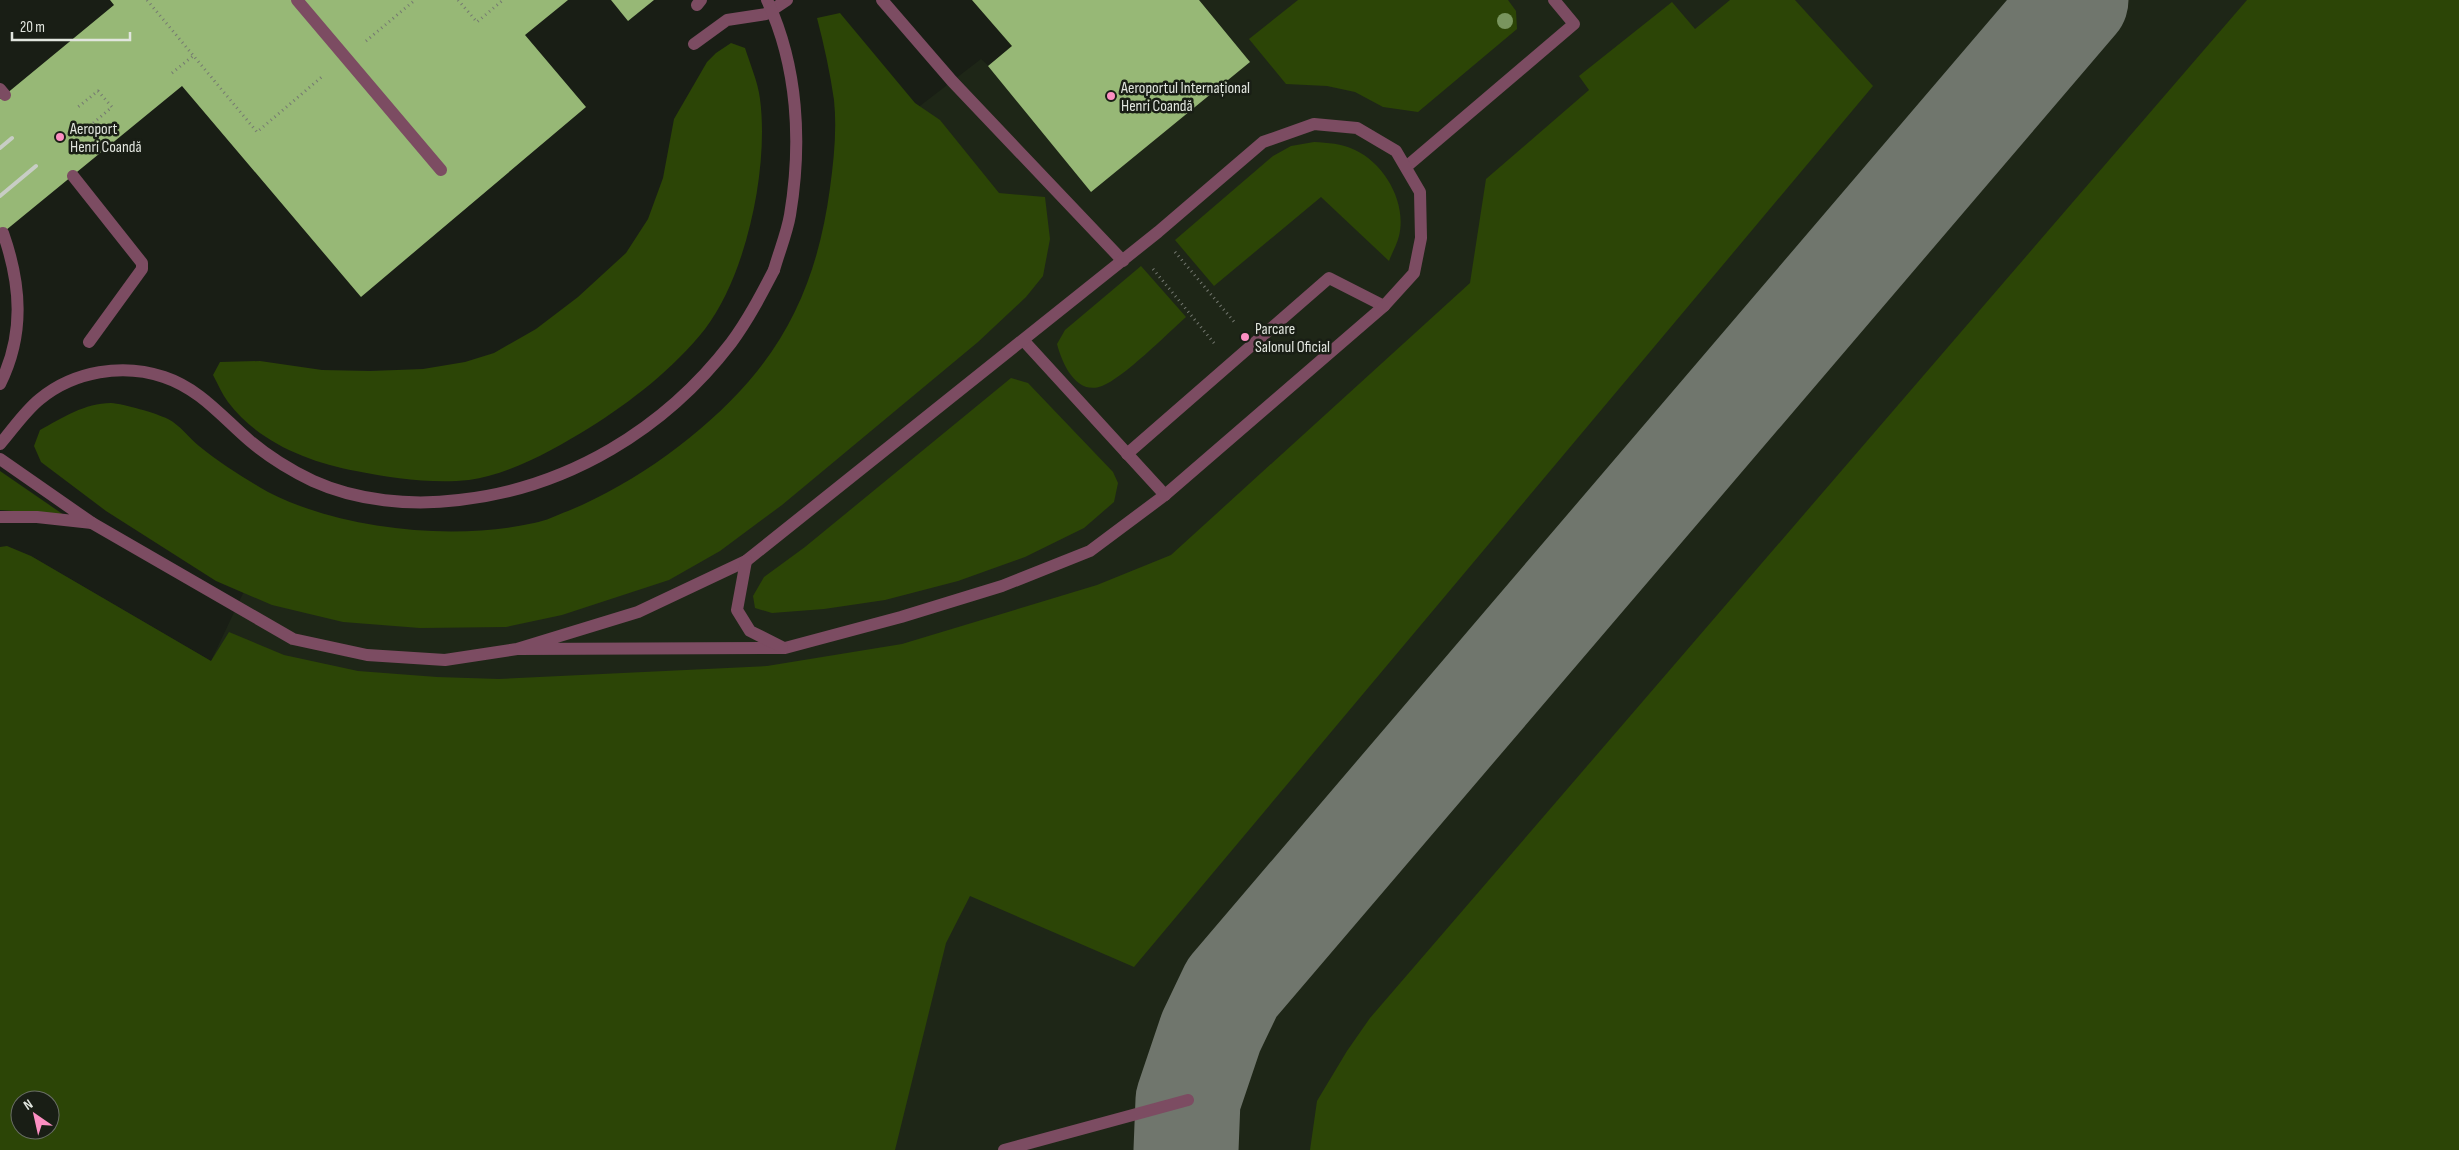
<svg xmlns="http://www.w3.org/2000/svg" width="2459" height="1150" font-family="'Sofia Sans Condensed',sans-serif">
	<style>
		.built { fill: #1e2617; fill-rule: evenodd }
		.green { fill: #2c4506; fill-rule: evenodd }
		.lines { fill: none; stroke-linecap: round; stroke-linejoin: round }
		.taxiway { stroke: #70766d; stroke-width: 105 }
		.building { fill: #97b876 }
		.path { stroke: #757971; stroke-width: 3; stroke-dasharray: 1 4; stroke-linecap: butt }
		.service { stroke: #7c4c62; stroke-width: 12 }
		.tertiary { stroke: #7c4c62; stroke-width: 12 }
		.rail { stroke: #c8cdc5; stroke-width: 4 }
		.tertiary-bridge { stroke: #7c4c62; stroke-width: 12 }
		.tree { fill: #79955e }
		.poi-dot { fill: #fc8fc2; stroke: #191e15; stroke-width: 2 }
		.labels { text-anchor: middle; stroke-width: 5; stroke-linejoin: round; paint-order: stroke }
		.poi-label { font-size: 16px; fill: #e1e5de; stroke: #191e15; text-anchor: start }
	</style>
	<rect width="100%" height="100%" fill="#191e15"/>
	<path class="built" d="M972,0H2459V1150H0V621L31,556L211,661L275,526L452,576L721,483L912,112L981,59L989,66L1011,46ZM20,1100H50V1130H20Z"/>
	<g class="green">
		<path d="M1298,0H1508L1516,11L1517,29L1418,112L1383,107L1355,92L1327,86L1286,84L1249,39Z"/>
		<path d="M1730,0H1795L1873,86L1134,967L970,896L946,943L895,1150H0V547L7,546L31,556L211,661L229,632L284,655L358,671L437,677L499,679L767,666L902,644L1097,585L1171,555L1470,283L1486,179L1589,90L1579,76L1672,2L1695,29ZM20,1100H50V1130H20Z"/>
		<path d="M2247,0H2459V1150H1310L1317,1101L1347,1051L1370,1018Z"/>
		<path d="M840,13L915,103L940,120L999,193L1045,197L1050,239L1043,276L1026,297L978,342L782,505L720,551L669,580L562,615L506,627L420,628L343,622L272,605L216,581L106,511L41,462L34,446L40,430C62,418 85,403 111,403C124,404 156,413 168,419C180,425 189,438 199,446C220,463 245,479 268,492C342,530 454,541 534,523C546,521 557,515 568,511C634,484 702,435 749,381C798,324 820,262 830,188C834,159 837,129 834,100C830,72 824,45 817,18Z"/>
		<path d="M731,43L745,48C750,64 758,82 760,99C769,167 747,274 705,329C673,369 632,401 589,428C555,449 509,475 469,480C432,484 392,478 356,471C308,462 258,442 228,402C222,394 218,384 213,375L220,362L260,361L322,370L370,371L423,369L465,362L494,353L536,329L578,297L626,253L648,219L663,178L674,119L707,62L716,53Z"/>
		<path d="M1314,142C1328,143 1341,143 1355,150C1385,164 1407,203 1399,236C1397,244 1392,253 1389,261L1321,197L1214,286L1175,240L1273,156L1291,146Z"/>
		<path d="M1141,266L1186,317C1167,334 1123,378 1102,386C1076,396 1062,363 1057,344L1065,330Z"/>
		<path d="M1011,378L1028,383L1113,472L1118,483L1114,502L1084,528L1025,557L958,581L885,600L824,609L772,613L755,608L753,596L764,577L805,547Z"/>
		<path d="M0,471L64,515L0,510Z"/>
	</g>
	<g class="lines">
		<path class="taxiway" d="M1186,1150L1188,1100L1211,1032L1232,988L2076,0"/>
	</g>
	<g class="building">
		<path d="M110,0H568L525,35L586,107L361,297L182,86L0,235V99L114,5Z"/>
		<path d="M611,0H654L628,21Z"/>
		<path d="M972,0H1199L1250,62L1091,192L988,66L1012,46Z"/>
	</g>
	<g class="lines">
		<g class="path">
			<path d="M147,0L257,132L324,75"/>
			<path d="M458,0L477,22L503,0"/>
			<path d="M366,41L415,0"/>
			<path d="M172,73L193,56"/>
			<path d="M78,136L112,107L98,91L78,107"/>
			<path d="M1175,252L1236,324"/>
			<path d="M1153,269L1214,343"/>
		</g>
		<g class="service">
			<path d="M297,0L441,170"/>
			<path d="M882,0L952,81L1123,261"/>
			<path d="M697,5L701,0"/>
			<path d="M694,44L727,20L766,14L787,0"/>
			<path d="M0,89L5,95"/>
			<path d="M1406,167L1574,24L1554,0"/>
			<path d="M73,176L142,263V269L89,342"/>
			<path d="M1024,341L1165,495"/>
			<path d="M1127,454L1329,278L1384,306"/>
			<path d="M0,459L92,523L37,517H0"/>
			<path d="M92,523L293,639L367,655L445,660L517,649L638,612L746,561L1158,232L1263,142L1314,124L1357,128L1396,151L1420,192L1421,238L1414,273L1384,306L1165,495L1090,551L1002,586L901,617L785,648L517,649"/>
			<path d="M746,561L737,610L750,631L782,647"/>
			<path d="M1004,1150L1188,1100"/>
		</g>
		<g class="tertiary">
			<path d="M0,384C25,334 21,284 3,233"/>
			<path d="M0,444C13,429 25,411 40,399C74,371 123,363 164,377C200,389 222,417 250,441C269,457 290,470 313,481C357,501 411,506 459,500C568,488 665,429 731,343C748,320 761,295 774,270"/>
		</g>
		<g class="rail">
			<path d="M0,148L12,138"/>
			<path d="M0,196L36,166"/>
		</g>
		<path class="tertiary-bridge" d="M767,0C798,66 802,143 790,215C787,233 779,252 774,270"/>
	</g>
	<circle class="tree" cx="1505" cy="21" r="8"/>
	<g class="poi-dot">
		<circle cx="1111" cy="96" r="5"/>
		<circle cx="60" cy="137" r="5"/>
		<circle cx="1245" cy="337" r="5"/>
	</g>
	<g class="labels">
		<g class="poi-label">
			<text x="1121" y="93">Aeroportul Internațional<tspan x="1121" dy="18">Henri Coandă</tspan></text>
			<text x="70" y="134">Aeroport<tspan x="70" dy="18">Henri Coandă</tspan></text>
			<text x="1255" y="334">Parcare<tspan x="1255" dy="18">Salonul Oficial</tspan></text>
		</g>
	</g>
	<g transform="translate(35 1115) rotate(326)"><circle r="24" fill="#191e15" stroke="#696e65"/>
	<path d="M0-4L9 19L0 12L-9 19Z" fill="#fc8fc2"/>
	<text y="-8" font-size="14" font-weight="bold" text-anchor="middle" fill="#e1e5de">N</text>
	</g>
	<path d="M12 32v8h118v-8" fill="none" stroke="#e1e5de" stroke-width="2.5"/>
	<text x="20" y="32" font-size="15" fill="#e1e5de" stroke="#191e15" stroke-width="4" paint-order="stroke">20 m</text>
</svg>
